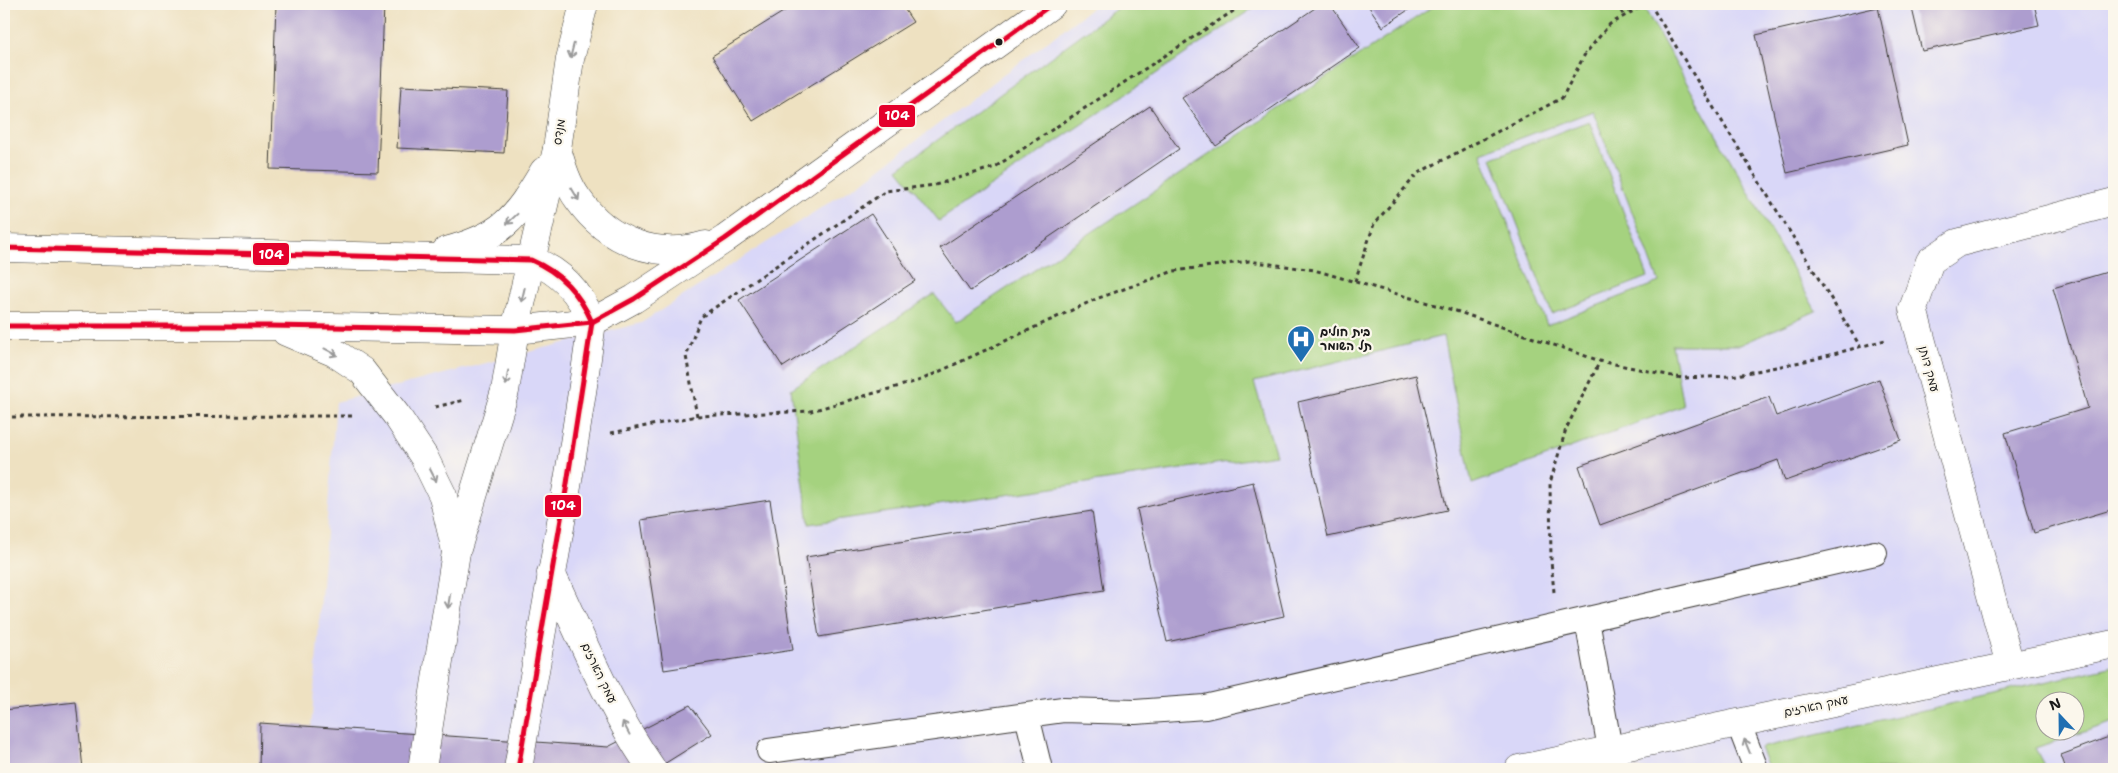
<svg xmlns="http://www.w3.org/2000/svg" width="2118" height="773" font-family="'Shantell Sans','Playpen Sans Hebrew',sans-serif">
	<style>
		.built { fill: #d9d7f8; fill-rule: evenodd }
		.green { fill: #a5d27f; stroke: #60774e; fill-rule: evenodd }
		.building { fill: #ad9dcf }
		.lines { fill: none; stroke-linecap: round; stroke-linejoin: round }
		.lane-casing { stroke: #3c3a35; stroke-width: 26 }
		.street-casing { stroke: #3c3a35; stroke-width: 29 }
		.secondary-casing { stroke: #3c3a35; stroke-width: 29 }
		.path { stroke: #3c3a35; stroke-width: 3; stroke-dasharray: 4 4; stroke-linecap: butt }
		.lane { stroke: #fff; stroke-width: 24 }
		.street { stroke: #fff; stroke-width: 28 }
		.secondary { stroke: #fff; stroke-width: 28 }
		.bus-1-casing { stroke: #fbf7ec; stroke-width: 9 }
		.bus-1 { stroke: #e4002b; stroke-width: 5 }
		.oneway { stroke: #999 }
		.bus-dot { fill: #1c1c1c; stroke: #fbf7ec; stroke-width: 2 }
		.labels { text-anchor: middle; stroke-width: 4.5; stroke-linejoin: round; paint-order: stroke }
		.street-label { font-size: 12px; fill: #1c1c1c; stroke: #fbf7ec }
		.poi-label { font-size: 12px; font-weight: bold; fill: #1c1c1c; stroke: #fbf7ec; text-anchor: start }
		.line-badge { stroke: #fbf7ec; stroke-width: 2 }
		.badge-label { font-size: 14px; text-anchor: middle; font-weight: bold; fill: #fff }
	</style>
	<rect width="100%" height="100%" fill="#fbf7ec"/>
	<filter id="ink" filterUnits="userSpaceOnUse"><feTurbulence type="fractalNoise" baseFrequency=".02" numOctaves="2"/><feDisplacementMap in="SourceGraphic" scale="10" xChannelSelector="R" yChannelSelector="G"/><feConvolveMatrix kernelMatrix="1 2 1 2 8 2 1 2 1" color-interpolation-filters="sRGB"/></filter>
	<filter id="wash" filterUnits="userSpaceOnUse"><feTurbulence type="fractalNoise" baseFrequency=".0096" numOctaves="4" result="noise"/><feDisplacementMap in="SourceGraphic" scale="20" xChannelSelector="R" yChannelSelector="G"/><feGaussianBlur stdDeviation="1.12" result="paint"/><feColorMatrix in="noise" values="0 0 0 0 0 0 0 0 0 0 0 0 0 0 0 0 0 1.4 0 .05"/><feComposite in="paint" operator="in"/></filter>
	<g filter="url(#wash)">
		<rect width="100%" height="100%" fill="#eee1c1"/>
		<path class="built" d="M1097,4H2114V769H308L336,402L641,323L866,179ZM2046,700H2076V730H2046Z"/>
		<g class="green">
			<path d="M1123,4H1259L939,221L898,169Z"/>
			<path d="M1437,4H1642L1816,311L1740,345H1672L1683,406L1472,484L1443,336L1254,382L1276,455L809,524L791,389L934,294L956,322ZM1593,111L1659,282L1547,325L1481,153Z"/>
			<path d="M1589,121L1648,277L1552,314L1492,158Z"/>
			<path d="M2114,666V722L2035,748L2046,769H1769L1760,748ZM2046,700H2076V730H2046Z"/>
		</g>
		<g id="blocks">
			<g class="building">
				<path d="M276,4H384L378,172L270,169Z"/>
				<path d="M796,4H901L913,22L753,121L712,56Z"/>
				<path d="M1321,4H1330L1360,48L1216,146L1182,98Z"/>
				<path d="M1367,4H1417L1383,27Z"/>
				<path d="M1911,4H2034L2039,25L1922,51Z"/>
				<path d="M1878,7L1908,145L1787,173L1756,35Z"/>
				<path d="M401,86L508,91L504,153L397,148Z"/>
				<path d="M1150,106L1179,149L970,291L940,248Z"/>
				<path d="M871,214L915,281L783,367L739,300Z"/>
				<path d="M2114,270V509L2034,533L2005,433L2088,408L2053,288Z"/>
				<path d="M1416,375L1447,510L1328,537L1298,402Z"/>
				<path d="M1879,379L1901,440L1785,481L1778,460L1600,525L1579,466L1769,397L1776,416Z"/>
				<path d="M1253,482L1284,616L1167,642L1137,509Z"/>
				<path d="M770,500L793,650L664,670L641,520Z"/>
				<path d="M1092,511L1104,590L819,637L806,557Z"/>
				<path d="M76,702L83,769H4V710Z"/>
				<path d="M690,705L712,734L656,769H259L260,723L608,747Z"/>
				<path d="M2114,735V769H2066L2061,755Z"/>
			</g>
		</g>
	</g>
	<g filter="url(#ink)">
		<use href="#blocks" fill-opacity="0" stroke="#3c3a35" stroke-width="1"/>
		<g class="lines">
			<g class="lane-casing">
				<g id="lane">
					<path d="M1587,620L1610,749L1617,769"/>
					<path d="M1027,716L1040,769"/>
					<path d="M1738,722L1756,769"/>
					<path d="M769,751L1063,710L1135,712L1205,707L1875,553"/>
				</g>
			</g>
			<g class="street-casing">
				<g id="street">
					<path d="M551,573C582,639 610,709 652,769"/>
					<path d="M2010,665L1913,309L1930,261L1957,243L2114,202"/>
					<path d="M1519,769L2114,644"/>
				</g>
			</g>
			<g class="secondary-casing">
				<g id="secondary">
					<path d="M557,149C562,166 567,184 578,199C608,242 656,260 706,245"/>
					<path d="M4,248L531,260C561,271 580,292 592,322C572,472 543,620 518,769"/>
					<path d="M446,251C502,236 515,220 544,171"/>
					<path d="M4,326H270L515,330L592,322L634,299L725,239L1052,4"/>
					<path d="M286,332L335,353L362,371L397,416L424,457L443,496L456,551"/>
					<path d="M422,769L456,552L505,391L515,330L557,149L570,59L584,4"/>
				</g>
			</g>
			<g class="path">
				<path d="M1617,4L1624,16"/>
				<path d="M1650,4L1860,346"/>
				<path d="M1355,281L1374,224L1418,173L1562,98L1585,54L1610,24L1646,4"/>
				<path d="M435,407L465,400"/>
				<path d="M697,416L686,356L701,317L886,191L935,185L995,167L1244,4"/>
				<path d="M4,417L352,416"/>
				<path d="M611,433L697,416L811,411L921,380L1096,299L1174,271L1249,261L1314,270L1456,311L1600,361L1682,378L1732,376L1815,359L1885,340"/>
				<path d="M1554,592L1551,561L1550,483L1566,429L1600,361"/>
			</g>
			<use href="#lane" class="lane"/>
			<use href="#street" class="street"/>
			<use href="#secondary" class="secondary"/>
			<g class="bus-1-casing">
				<g id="bus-1">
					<path d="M4,248L531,260C561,273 579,293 592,322L566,490L518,769"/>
					<path d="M4,326H270L515,330L592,322L634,299L725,239L1052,4"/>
				</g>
			</g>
			<use href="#bus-1" class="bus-1"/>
		</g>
		<defs><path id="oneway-shaft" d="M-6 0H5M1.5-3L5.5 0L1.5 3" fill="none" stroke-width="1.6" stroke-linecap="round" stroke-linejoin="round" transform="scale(1.25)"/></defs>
		<g class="oneway">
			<use href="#oneway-shaft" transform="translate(572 51) rotate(104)"/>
			<use href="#oneway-shaft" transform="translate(575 194) rotate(59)"/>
			<use href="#oneway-shaft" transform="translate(512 219) rotate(137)"/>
			<use href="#oneway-shaft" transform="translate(523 295) rotate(103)"/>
			<use href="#oneway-shaft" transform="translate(331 352) rotate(28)"/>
			<use href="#oneway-shaft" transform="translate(507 378) rotate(99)"/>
			<use href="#oneway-shaft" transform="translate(433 475) rotate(63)"/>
			<use href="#oneway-shaft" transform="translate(449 601) rotate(99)"/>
			<use href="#oneway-shaft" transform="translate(626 728) rotate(-118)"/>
			<use href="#oneway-shaft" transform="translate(1747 746) rotate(-112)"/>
		</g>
	</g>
	<defs>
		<g id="hospital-pin" transform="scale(1.4375)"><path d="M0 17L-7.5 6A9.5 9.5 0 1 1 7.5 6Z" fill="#1f6fb2" stroke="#fbf7ec"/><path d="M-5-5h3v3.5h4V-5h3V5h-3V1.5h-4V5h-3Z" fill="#fff"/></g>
	</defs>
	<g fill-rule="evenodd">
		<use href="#hospital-pin" x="1301" y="339"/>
	</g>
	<circle class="bus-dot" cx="999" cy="42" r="4.5"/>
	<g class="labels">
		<g class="street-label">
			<text transform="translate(559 132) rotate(-81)" y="4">מנדס</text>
			<text transform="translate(1929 369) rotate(75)" y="4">עמק דותן</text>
			<text transform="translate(599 673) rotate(64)" y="4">עמק הארזים</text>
			<text transform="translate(1816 706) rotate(-12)" y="4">עמק הארזים</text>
		</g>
		<g class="poi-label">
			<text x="1320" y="336">בית חולים<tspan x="1320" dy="14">תל השומר</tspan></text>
		</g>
	</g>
	<g class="line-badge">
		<rect x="878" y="104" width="38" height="24" rx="5" fill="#e4002b"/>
		<rect x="252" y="242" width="38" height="24" rx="5" fill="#e4002b"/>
		<rect x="544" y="494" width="38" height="24" rx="5" fill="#e4002b"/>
	</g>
	<g class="badge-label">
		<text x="897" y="120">104</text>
		<text x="271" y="259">104</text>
		<text x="563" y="510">104</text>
	</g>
	<rect width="2118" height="773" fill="none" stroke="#fbf7ec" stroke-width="20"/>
	<g transform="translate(2060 716) rotate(338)"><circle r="24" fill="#fbf7ec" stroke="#a29f99"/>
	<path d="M0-4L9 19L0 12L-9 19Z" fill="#1f6fb2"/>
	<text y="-8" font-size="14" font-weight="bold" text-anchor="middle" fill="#1c1c1c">N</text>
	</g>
</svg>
